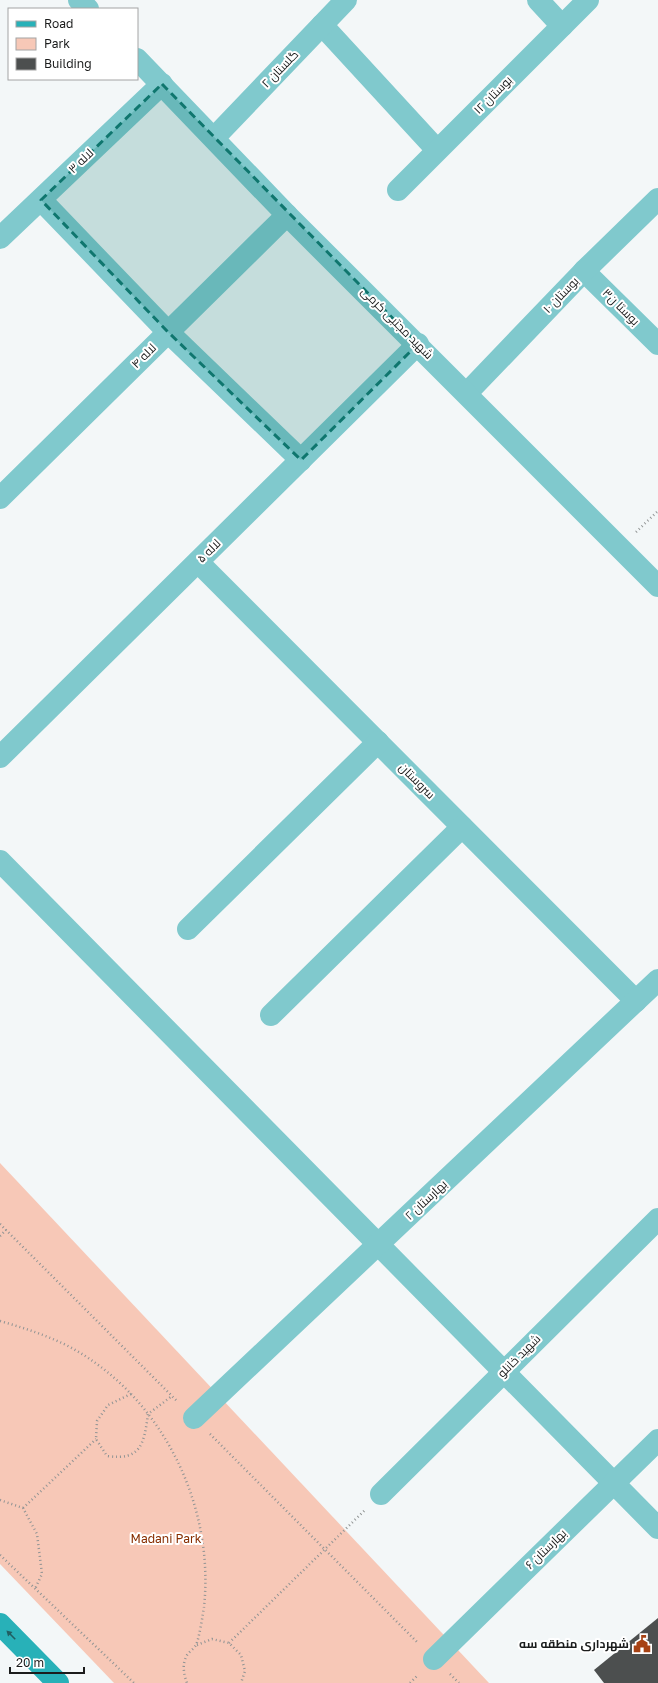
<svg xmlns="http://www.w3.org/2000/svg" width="658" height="1683" font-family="'Golos Text',Cairo,sans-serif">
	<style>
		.green { fill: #f7c8b7 }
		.building { fill: #4c4f4f }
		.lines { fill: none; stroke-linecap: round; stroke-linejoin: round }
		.path { stroke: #919494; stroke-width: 2.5; stroke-dasharray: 1 3; stroke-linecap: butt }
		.minor { stroke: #80c9cd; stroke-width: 22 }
		.tertiary { stroke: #80c9cd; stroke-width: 22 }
		.secondary { stroke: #28b1b8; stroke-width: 22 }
		.oneway { fill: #215f62 }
		.marked { fill: #0f766e; fill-opacity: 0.2; stroke: #0f766e; stroke-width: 3; stroke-dasharray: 8 5; stroke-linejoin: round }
		.labels { text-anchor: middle; stroke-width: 4; stroke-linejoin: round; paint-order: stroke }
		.street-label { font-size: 12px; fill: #1b1c1c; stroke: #fff }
		.park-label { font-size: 12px; fill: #872e00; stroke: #fff }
		.poi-label { font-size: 12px; font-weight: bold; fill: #1b1c1c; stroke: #fff; text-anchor: end }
	</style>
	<rect width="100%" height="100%" fill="#f3f7f8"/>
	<path class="green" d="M0,1163L489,1683H114L0,1564Z"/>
	<path class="building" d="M658,1618V1683H604L594,1670Z"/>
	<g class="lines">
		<g class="path">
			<path d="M636,532L658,511"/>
			<path d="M0,1224L178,1402"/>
			<path d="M0,1236L6,1230"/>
			<path d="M0,1321C24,1328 46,1335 68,1346C161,1395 215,1504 204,1607C203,1614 199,1639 196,1645C194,1649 188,1652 186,1657C182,1665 184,1675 187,1683"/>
			<path d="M131,1394L108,1405L97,1421L96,1439L107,1456C141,1461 144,1444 148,1414L172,1396"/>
			<path d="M210,1434L418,1643"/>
			<path d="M0,1500L23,1508L37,1534L42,1574L35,1589"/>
			<path d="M23,1508L96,1439"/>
			<path d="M0,1555L134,1683"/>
			<path d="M229,1643L365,1510"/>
			<path d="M197,1645L212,1639L229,1643L241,1655L245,1671L241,1683"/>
			<path d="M450,1674L459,1683"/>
			<path d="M410,1683L418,1675"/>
		</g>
		<g class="minor">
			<path d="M538,0L562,26"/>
			<path d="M322,25L437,150"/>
			<path d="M214,138L346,0"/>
			<path d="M398,190L588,0"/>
			<path d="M41,200L168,332L301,460"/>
			<path d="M0,238L162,84"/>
			<path d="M584,271L658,344"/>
			<path d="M467,393L584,271L658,199"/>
			<path d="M0,498L287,215"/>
			<path d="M198,562L636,1001"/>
			<path d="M0,757L418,344"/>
			<path d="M0,861L658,1528"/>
			<path d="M188,929L378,742"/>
			<path d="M271,1015L462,827"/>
			<path d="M194,1418L658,980"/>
			<path d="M381,1494L658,1219"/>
			<path d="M434,1659L658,1440"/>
		</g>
		<g class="tertiary">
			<path d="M79,0L88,9"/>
			<path d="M137,59L287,215L658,586"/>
		</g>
		<path class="secondary" d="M0,1624L58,1683"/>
	</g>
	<defs><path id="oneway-solid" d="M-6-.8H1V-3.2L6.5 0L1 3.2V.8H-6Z"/></defs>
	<use class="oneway" href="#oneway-solid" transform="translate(11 1635) rotate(-135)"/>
	<path class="marked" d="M162,84L418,344L301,460L168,332L41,200Z"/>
	<defs>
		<g id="civic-bare" transform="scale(1.38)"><path d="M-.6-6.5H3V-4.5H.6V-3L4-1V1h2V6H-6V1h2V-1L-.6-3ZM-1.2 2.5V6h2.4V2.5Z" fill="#a74214" stroke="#fff" stroke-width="2.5" paint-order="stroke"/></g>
	</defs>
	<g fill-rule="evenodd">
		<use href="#civic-bare" x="642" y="1644"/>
	</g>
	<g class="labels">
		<g class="street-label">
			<text transform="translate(280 69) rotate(-46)" y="4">گلستان ۲</text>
			<text transform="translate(493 95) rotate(-45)" y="4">بوستان ۱۲</text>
			<text transform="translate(81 161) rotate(-44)" y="4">لاله ۳</text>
			<text transform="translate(561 295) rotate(-46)" y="4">بوستان ۱۰</text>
			<text transform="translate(621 307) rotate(45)" y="4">بوستا ن۳</text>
			<text transform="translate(397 323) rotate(45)" y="4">شهید مجتبی کرمی</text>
			<text transform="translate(144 356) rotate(-45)" y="4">لاله ۴</text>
			<text transform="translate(209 551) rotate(-45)" y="4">لاله ۵</text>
			<text transform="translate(417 781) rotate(45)" y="4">سروستان</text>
			<text transform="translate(426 1200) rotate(-43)" y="4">بهارستان ۲</text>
			<text transform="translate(519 1356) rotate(-45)" y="4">شهید خانلو</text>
			<text transform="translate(546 1549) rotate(-44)" y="4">بهارستان ۶</text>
		</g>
		<g class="park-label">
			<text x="166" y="1543">Madani Park</text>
		</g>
		<g class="poi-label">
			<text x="629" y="1648">شهرداری منطقه سه</text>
		</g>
	</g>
	<rect x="8" y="8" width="130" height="72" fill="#ffffff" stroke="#a4a4a4"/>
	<rect x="16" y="21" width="20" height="6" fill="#28b1b8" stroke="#a4a4a4"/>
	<text x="44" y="28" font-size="12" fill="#1b1c1c">Road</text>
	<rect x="16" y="38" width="20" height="12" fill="#f7c8b7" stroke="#a4a4a4"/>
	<text x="44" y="48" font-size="12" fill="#1b1c1c">Park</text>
	<rect x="16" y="58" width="20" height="12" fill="#4c4f4f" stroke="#a4a4a4"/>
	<text x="44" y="68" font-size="12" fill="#1b1c1c">Building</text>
	<path d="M10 1667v6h74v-6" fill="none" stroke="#1b1c1c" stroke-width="2"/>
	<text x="16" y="1667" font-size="12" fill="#1b1c1c" stroke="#ffffff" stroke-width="3" paint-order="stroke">20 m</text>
</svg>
